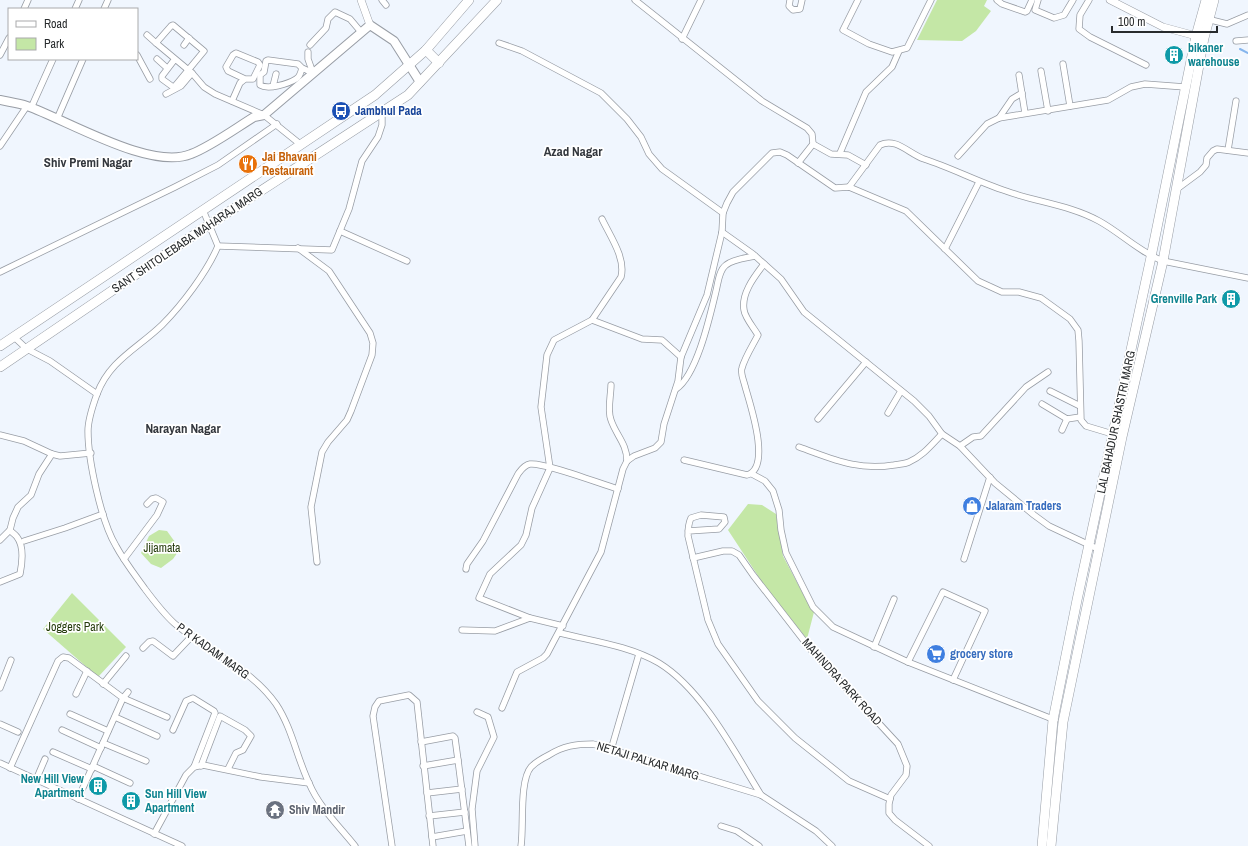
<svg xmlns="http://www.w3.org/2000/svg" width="1248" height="846" font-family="'Archivo Narrow',sans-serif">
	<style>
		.green { fill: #c4e7a6 }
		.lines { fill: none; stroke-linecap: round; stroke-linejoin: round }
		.stream { stroke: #85b5ed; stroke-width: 2 }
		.minor-casing { stroke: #989da5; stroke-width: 7 }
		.tertiary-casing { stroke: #989da5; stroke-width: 8 }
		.secondary-casing { stroke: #989da5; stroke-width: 10 }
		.primary-casing { stroke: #989da5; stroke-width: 10 }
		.minor { stroke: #fff; stroke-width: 5.5 }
		.tertiary { stroke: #fff; stroke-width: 7 }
		.secondary { stroke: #fff; stroke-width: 8 }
		.primary { stroke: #fff; stroke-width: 9 }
		.labels { text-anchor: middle; stroke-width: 3.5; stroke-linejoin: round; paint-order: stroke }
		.culture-label { font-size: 12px; font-weight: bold; fill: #0d838f; stroke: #fff; text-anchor: start }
		.transit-label { font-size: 12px; font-weight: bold; fill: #164399; stroke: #fff; text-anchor: start }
		.food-label { font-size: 12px; font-weight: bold; fill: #c56008; stroke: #fff; text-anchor: start }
		.street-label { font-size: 12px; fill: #282b2d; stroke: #fff }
		.shop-label { font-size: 12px; font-weight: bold; fill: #366cbe; stroke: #fff; text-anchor: start }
		.park-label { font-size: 12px; fill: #263c0d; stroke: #fff }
		.worship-label { font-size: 12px; font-weight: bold; fill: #5b616d; stroke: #fff; text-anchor: start }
		.neighbourhood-label { font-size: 13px; font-weight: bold; fill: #33373d; stroke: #fff }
	</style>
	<rect width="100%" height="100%" fill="#f0f6fe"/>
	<g class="green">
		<path d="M937,0H987L984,6L991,11L976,31L962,41L917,40Z"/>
		<path d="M748,504L762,505L776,514L783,556L810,607L814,612L807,639L766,588L728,530Z"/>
		<path d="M159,530L167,531L180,549L173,559L161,568L151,564L141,553L149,536Z"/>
		<path d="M72,593L126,647L98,677L43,629Z"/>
	</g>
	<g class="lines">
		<path class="stream" d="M1240,49L1248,53"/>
		<g class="minor-casing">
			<g id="minor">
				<path d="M382,0L386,5"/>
				<path d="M635,0L762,101L807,128L812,134L813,144L798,163"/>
				<path d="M790,0L789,6L793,10L800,9L802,0"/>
				<path d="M858,0L843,30L869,44L892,52L907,48L931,0"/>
				<path d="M997,0L1002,4L1025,12L1027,11L1032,0"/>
				<path d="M1038,0L1035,10L1054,18L1064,15L1073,0"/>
				<path d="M1089,0L1080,15L1079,29L1090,37L1146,65"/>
				<path d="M24,9L28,0"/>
				<path d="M75,9L79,0"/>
				<path d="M104,9L108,0"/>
				<path d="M1207,19L1227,24L1248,15"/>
				<path d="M147,35L156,43"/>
				<path d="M682,39L701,0"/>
				<path d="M1236,41L1248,40"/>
				<path d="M499,43L522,51L601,93L627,119L641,137L649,154L662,169L723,213"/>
				<path d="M184,45L189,38"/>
				<path d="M310,45L326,28L328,19L335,12L350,19L361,32"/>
				<path d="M308,52V59L313,73"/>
				<path d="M0,55L9,38"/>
				<path d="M137,55L150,79"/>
				<path d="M157,59L167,68"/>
				<path d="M175,59L162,76V79L173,87L175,86L204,51L173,25L171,26L156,43L192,73L204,87L215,94L264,115L300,144"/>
				<path d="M1063,64L1070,106"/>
				<path d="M302,68C301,72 300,77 296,79C288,84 268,90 260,85V75L264,72L266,61L268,60L298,64L302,68L313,73"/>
				<path d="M1041,71L1048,111"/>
				<path d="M1019,75L1025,113"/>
				<path d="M273,86L276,74"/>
				<path d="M166,94L181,86L192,73"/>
				<path d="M232,101L240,83L245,79H253L260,65L258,62L236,53L233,55L226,67L228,71L245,79"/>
				<path d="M31,108L53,59"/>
				<path d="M999,118L1012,99L1022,93"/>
				<path d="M57,119L83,59"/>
				<path d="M813,144L831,154L848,155L866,165"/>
				<path d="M0,146L27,106"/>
				<path d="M1228,150L1236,101"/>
				<path d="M840,153L866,92L892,67L899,51"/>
				<path d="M958,156L987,124L999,118L1108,100L1131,87L1145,84L1185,87"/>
				<path d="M849,187L880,145C896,137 909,154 924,159C952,168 978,182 1006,191C1036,202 1070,205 1099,221C1121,233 1139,252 1163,261L1248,278"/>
				<path d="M1177,189L1200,172L1206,165L1207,158L1213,151L1217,149L1248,153"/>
				<path d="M203,210L218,246C207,272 182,305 162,325C137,349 110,360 97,394C93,405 88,419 88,431C88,460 101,521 116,546C124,561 135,575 145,589C154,601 163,613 174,623C207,652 250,667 276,704C292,728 297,758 309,783C319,807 339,826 355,846"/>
				<path d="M340,231L407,261"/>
				<path d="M722,232L753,254L781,279L804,312L914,401L929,416L942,434L960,446L995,483L1034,515L1049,526L1098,549"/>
				<path d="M218,246L332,250L349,209L362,161L378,137L382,125V111"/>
				<path d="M298,248L329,271L370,333L373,343L372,355L351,411L347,420L328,442L322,452L311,507L317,562"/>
				<path d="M945,249L979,182"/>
				<path d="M0,272L175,187L218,165L277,124"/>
				<path d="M592,320L642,339L662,340L681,357"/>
				<path d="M14,337L27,349L50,361L97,394"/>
				<path d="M611,385C611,395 607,411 611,420C616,435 627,444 627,461"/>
				<path d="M676,389C697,375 710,316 716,291C718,283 719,270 726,265C733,259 746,258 755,256"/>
				<path d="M1050,391L1080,406"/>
				<path d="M1042,404L1067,419L1080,417"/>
				<path d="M888,413L901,391"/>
				<path d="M818,419L866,362"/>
				<path d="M1062,430L1067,419"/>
				<path d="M0,435L24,441L52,454L60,456L91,453"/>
				<path d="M960,446L973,437L981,436L1026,387L1048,372"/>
				<path d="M799,447C833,459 857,471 894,465C899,464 905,464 909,462C923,456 932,444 942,434"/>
				<path d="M684,460L747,475C772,468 750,404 745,386C744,381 740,373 742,368C745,357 753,345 758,335C754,328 745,318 744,310C741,293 755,276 764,264"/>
				<path d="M752,474L765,481L773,491L779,510L781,530L786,553L813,607L833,627L908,662L1055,720"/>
				<path d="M688,531L719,529L725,522L724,517L701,515L691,518C688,524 688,529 688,536L708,620L718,644L758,701L795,738L849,781L890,799"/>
				<path d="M0,540L10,530L13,518L18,507L31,495L39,474L52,454"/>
				<path d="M24,541L65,528L103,514"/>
				<path d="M693,558L723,551H732L739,555L753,575L812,651L898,744L907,766L906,775L891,795L889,804V813L895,820L929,846"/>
				<path d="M124,559L157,515L163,502L156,498L152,499L147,504"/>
				<path d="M964,559L990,477"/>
				<path d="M466,569L467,564L483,541L518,474C521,470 524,465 530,464C544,462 601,484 618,489"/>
				<path d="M0,582L20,574C22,564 24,546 17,537C15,534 12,533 10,530"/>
				<path d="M530,618L479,598L490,574L521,545L526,535L532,508L550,468L541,407L547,355L554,340L592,320L621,277C626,258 610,236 602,219"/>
				<path d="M462,630L495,631L530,618L563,626"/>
				<path d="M560,633C592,641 630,646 659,663C703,690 735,753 761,795"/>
				<path d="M874,647L894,599"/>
				<path d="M143,648L149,642L153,641L173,656L192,636"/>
				<path d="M908,662L943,592L985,611L953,680"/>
				<path d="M103,684L126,656"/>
				<path d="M0,688L11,660"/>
				<path d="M128,692L123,698L167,717"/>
				<path d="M76,694L87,671"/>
				<path d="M502,708L517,672L543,658L547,654L601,552L623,469L627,461L634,456L655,448L661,442L664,424L678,381L681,357L707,295L722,232L723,213L727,203L733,192L772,153L780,152L787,155L835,188L849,187L906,211L978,281L1002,292H1019L1041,298L1070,319L1078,330L1079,341L1081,420L1086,426L1116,435"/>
				<path d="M70,714L108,731"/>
				<path d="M115,717L157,736"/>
				<path d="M0,724L18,732"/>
				<path d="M62,730L101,748"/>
				<path d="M173,730L186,701L193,698L214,711L215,713L194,767"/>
				<path d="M421,742L453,736L455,738L458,760"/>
				<path d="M103,743L146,761"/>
				<path d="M611,750L639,654"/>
				<path d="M53,752L92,769"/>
				<path d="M0,763L182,846"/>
				<path d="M93,766L130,783"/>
				<path d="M201,766L220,716L245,730L251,736L243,750L236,753L228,769"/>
				<path d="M423,766L458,760L469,846"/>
				<path d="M10,768L58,661L63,657L69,658L123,698L78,799"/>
				<path d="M36,780L45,759"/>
				<path d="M427,793L462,789"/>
				<path d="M429,816L465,812"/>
				<path d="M721,826L737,831L759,846"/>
				<path d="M154,834L186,775L194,767L203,765L261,777L309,783"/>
				<path d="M432,837L467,831"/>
				<path d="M392,846L373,716L375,707L379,701L409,695L417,702L433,846"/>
				<path d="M475,846L472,809L477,771L494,737L488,717L477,712"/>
				<path d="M521,846C524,827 519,781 531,767C536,762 543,758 549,755C563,746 576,744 593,744L761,795L816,831L832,846"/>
			</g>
		</g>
		<g class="tertiary-casing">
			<g id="tertiary">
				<path d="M361,0L370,25"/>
				<path d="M1110,0L1163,27L1200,37"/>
			</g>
		</g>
		<g class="secondary-casing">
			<path id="secondary" d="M0,100C9,102 18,103 27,106C67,120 151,171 191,154C210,147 236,128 254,117L264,115L370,25L394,41L420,82"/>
		</g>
		<g class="primary-casing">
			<g id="primary">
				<path d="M426,50L439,63"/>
				<path d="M0,346L375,95L426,50L469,0"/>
				<path d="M0,367L210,224L408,95L497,0"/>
				<path d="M1042,846L1053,720L1077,600L1151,257L1196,36L1206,0"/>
				<path d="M1051,846L1063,722L1122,437L1163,261L1204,38L1214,0"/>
			</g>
		</g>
		<use href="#minor" class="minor"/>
		<use href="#tertiary" class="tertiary"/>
		<use href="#secondary" class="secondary"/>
		<use href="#primary" class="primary"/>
	</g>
	<defs>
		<g id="building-disc" transform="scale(1)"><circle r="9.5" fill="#0f9aa8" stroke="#fff"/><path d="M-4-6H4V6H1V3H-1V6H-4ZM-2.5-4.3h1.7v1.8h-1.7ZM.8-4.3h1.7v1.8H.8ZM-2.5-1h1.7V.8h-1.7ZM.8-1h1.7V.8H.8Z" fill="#fff"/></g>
		<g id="bus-disc" transform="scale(1)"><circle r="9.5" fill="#1a4fb4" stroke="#fff"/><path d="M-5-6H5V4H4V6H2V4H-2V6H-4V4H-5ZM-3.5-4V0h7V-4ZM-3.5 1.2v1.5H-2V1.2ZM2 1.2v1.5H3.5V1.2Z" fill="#fff"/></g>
		<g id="restaurant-disc" transform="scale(1)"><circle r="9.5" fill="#e8710a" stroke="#fff"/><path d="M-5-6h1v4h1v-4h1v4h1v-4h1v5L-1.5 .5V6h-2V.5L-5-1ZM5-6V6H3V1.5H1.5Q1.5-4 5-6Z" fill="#fff"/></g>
		<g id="shop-disc" transform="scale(1)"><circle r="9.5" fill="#3f7fe0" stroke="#fff"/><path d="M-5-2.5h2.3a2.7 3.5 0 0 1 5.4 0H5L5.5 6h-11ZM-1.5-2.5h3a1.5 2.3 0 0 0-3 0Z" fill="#fff"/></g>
		<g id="supermarket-disc" transform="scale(1)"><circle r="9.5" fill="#3f7fe0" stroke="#fff"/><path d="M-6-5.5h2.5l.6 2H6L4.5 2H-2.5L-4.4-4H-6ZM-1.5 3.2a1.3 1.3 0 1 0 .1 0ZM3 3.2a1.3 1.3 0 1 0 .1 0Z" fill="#fff"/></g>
		<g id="temple-disc" transform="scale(1)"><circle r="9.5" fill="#6b7280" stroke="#fff"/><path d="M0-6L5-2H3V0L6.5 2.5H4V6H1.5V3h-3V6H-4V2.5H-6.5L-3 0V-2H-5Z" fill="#fff"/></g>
	</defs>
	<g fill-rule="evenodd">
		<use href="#building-disc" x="1174" y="55"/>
		<use href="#bus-disc" x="341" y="111"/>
		<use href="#restaurant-disc" x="248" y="164"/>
		<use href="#building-disc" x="1231" y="299"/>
		<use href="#shop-disc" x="972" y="506"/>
		<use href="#supermarket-disc" x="936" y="654"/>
		<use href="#building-disc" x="98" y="786"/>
		<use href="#building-disc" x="131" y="801"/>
		<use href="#temple-disc" x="275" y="810"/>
	</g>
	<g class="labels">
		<g class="culture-label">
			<text x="1188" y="52">bikaner<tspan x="1188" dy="14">warehouse</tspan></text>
			<text x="1217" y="303" text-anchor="end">Grenville Park</text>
			<text x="84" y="783" text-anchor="end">New Hill View<tspan x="84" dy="14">Apartment</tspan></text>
			<text x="145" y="798">Sun Hill View<tspan x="145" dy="14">Apartment</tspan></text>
		</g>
		<g class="transit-label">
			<text x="355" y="115">Jambhul Pada</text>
		</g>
		<g class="food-label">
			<text x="262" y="161">Jai Bhavani<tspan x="262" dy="14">Restaurant</tspan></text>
		</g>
		<g class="street-label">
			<text transform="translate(187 240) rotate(-34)" y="4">SANT SHITOLEBABA MAHARAJ MARG</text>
			<text transform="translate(1116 422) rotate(-78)" y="4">LAL BAHADUR SHASTRI MARG</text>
			<text transform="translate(213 651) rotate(36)" y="4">P R KADAM MARG</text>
			<text transform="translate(842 682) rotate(48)" y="4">MAHINDRA PARK ROAD</text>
			<text transform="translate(648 761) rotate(17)" y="4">NETAJI PALKAR MARG</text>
		</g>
		<g class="shop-label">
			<text x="986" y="510">Jalaram Traders</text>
			<text x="950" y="658">grocery store</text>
		</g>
		<g class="park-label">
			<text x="162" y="552">Jijamata</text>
			<text x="75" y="631">Joggers Park</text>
		</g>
		<g class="worship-label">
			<text x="289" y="814">Shiv Mandir</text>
		</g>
		<g class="neighbourhood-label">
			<text x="573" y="156">Azad Nagar</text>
			<text x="88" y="167">Shiv Premi Nagar</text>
			<text x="183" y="433">Narayan Nagar</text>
		</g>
	</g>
	<rect x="8" y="8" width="130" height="52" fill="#ffffff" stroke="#a9aaab"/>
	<rect x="16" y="21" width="20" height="6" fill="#ffffff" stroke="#a9aaab"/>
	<text x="44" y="28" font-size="12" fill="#282b2d">Road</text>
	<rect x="16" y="38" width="20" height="12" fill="#c4e7a6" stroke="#a9aaab"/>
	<text x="44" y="48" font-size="12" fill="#282b2d">Park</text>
	<path d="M1112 26v6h105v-6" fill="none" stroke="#282b2d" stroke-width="2"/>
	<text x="1118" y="26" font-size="12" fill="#282b2d" stroke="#ffffff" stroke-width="3" paint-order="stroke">100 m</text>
</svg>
